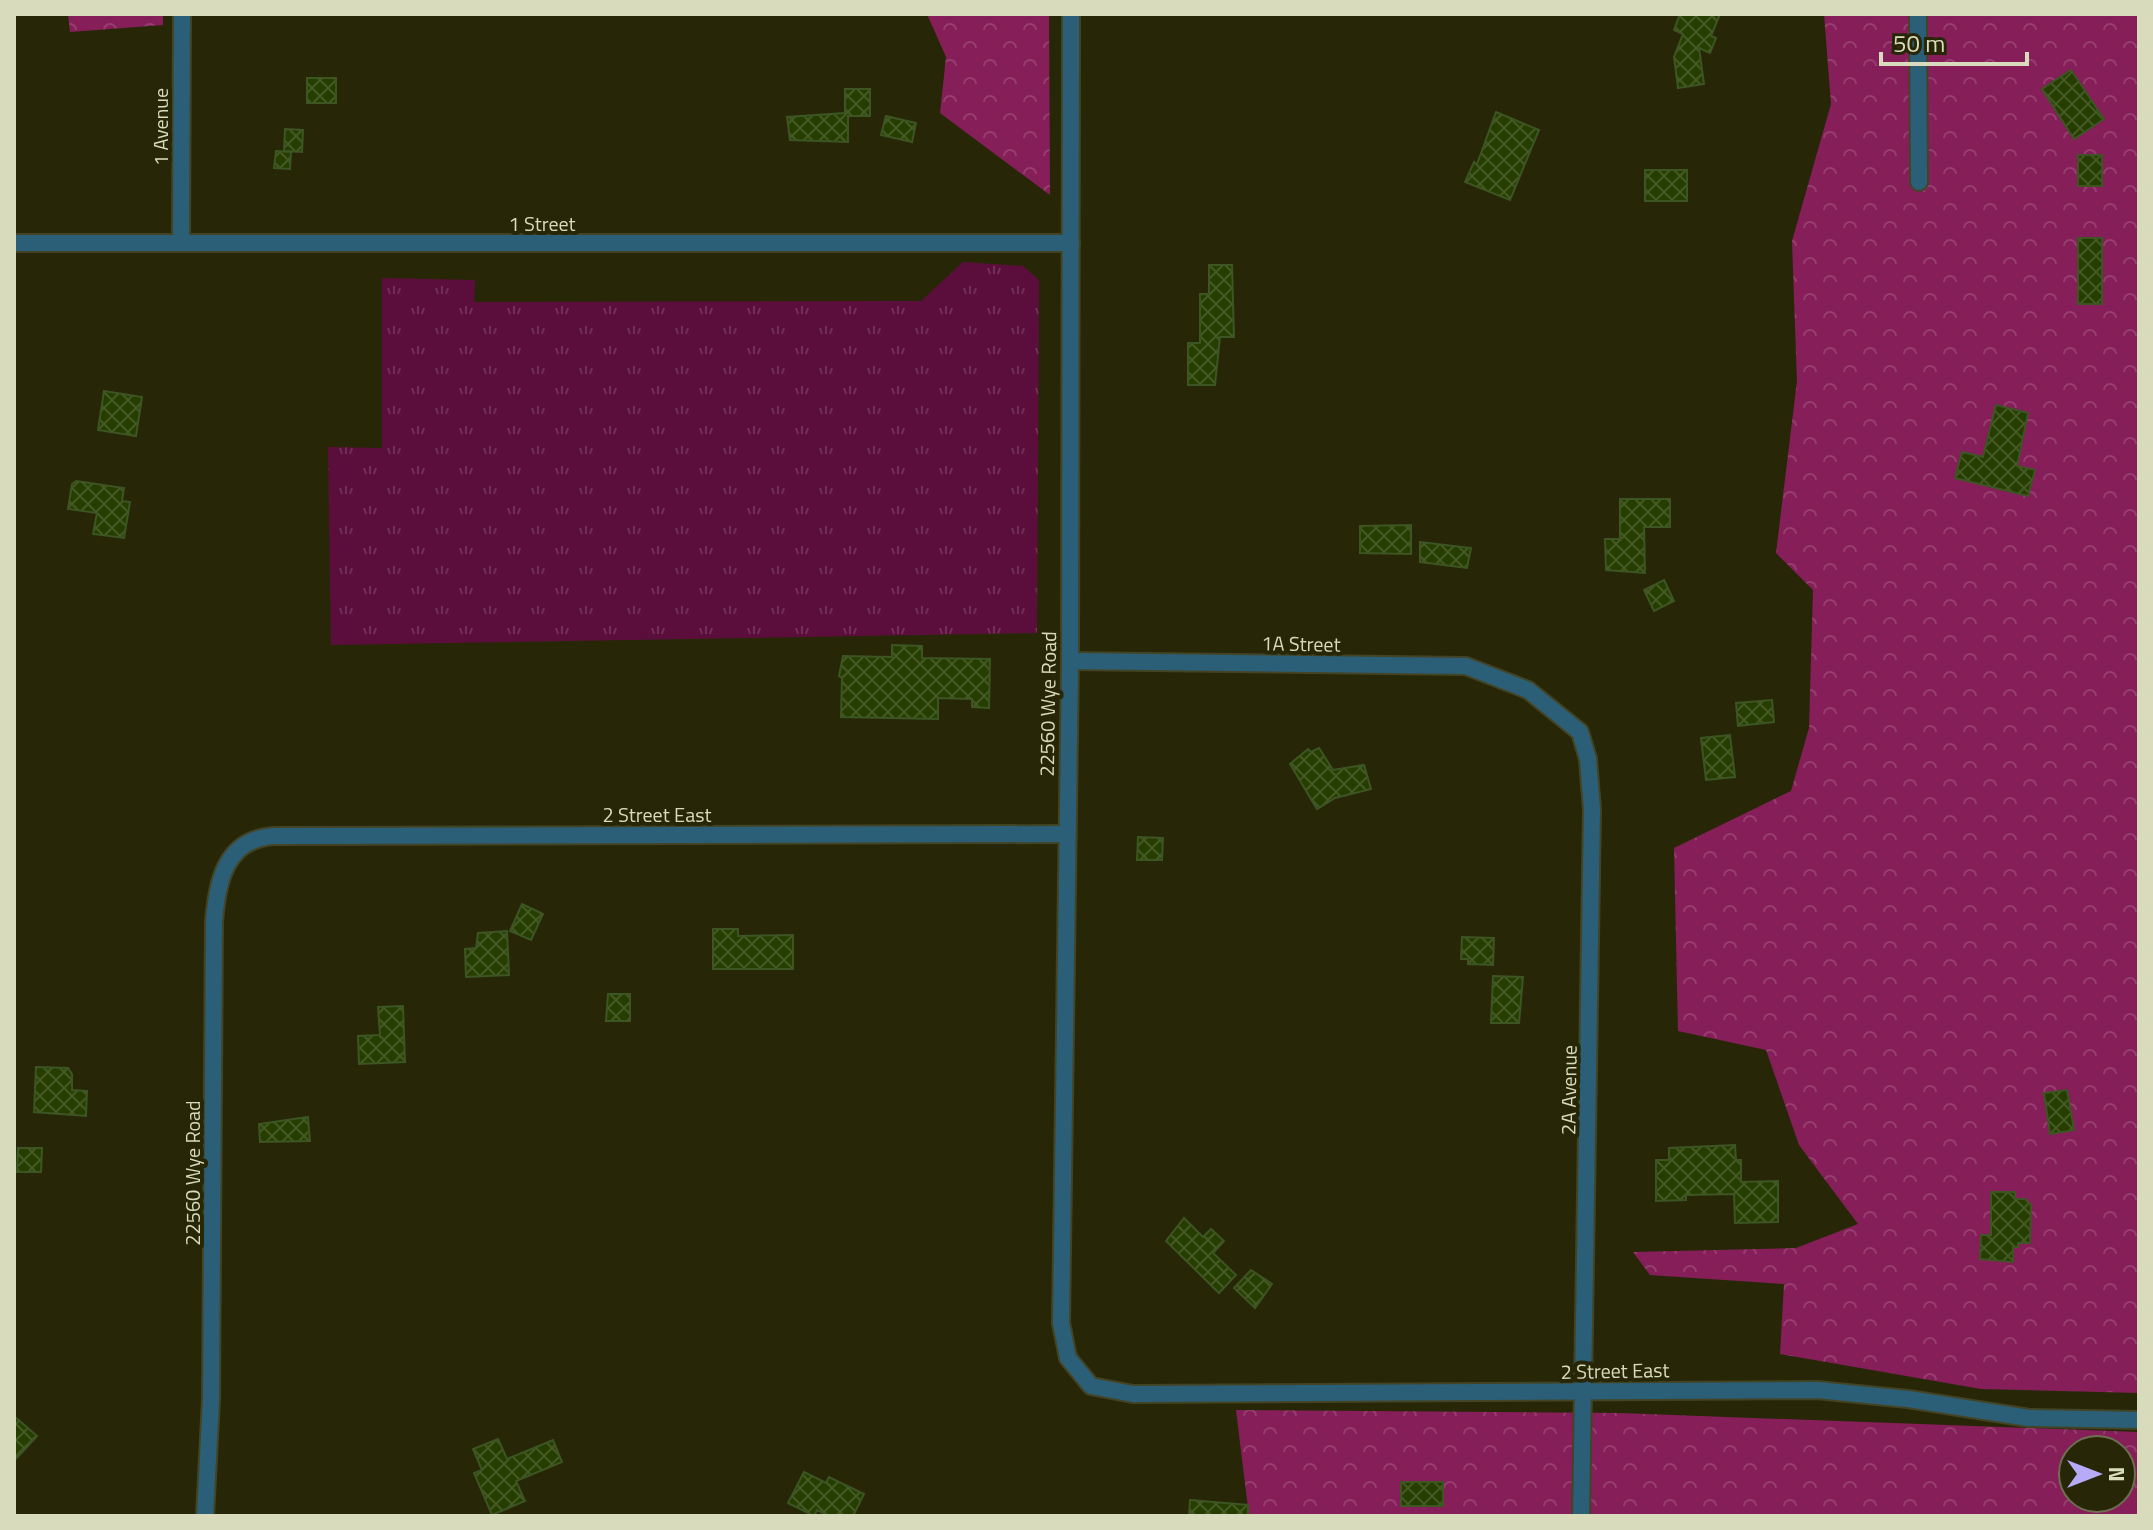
<svg xmlns="http://www.w3.org/2000/svg" width="2153" height="1530" font-family="'Titillium Web',sans-serif">
	<style>
		.forest { fill: url(#forest-crowns); fill-rule: evenodd }
		.park { fill: url(#park-tufts) }
		.building { fill: url(#building-cross-hatch); stroke: #3d5423; stroke-width: 2 }
		.lines { fill: none; stroke-linecap: round; stroke-linejoin: round }
		.street-casing { stroke: #434425; stroke-width: 20 }
		.street { stroke: #2b5f77; stroke-width: 16 }
		.labels { text-anchor: middle; stroke-width: 8; stroke-linejoin: round; paint-order: stroke }
		.street-label { font-size: 20px; fill: #d9dbbd; stroke: #272708 }
	</style>
	<defs>
		<pattern id="forest-crowns" width="20" height="18" patternUnits="userSpaceOnUse" patternTransform="scale(2)"><rect width="20" height="18" fill="#861e59"/><path d="M2 6a3 3 0 1 1 6 0M12 15a3 3 0 1 1 6 0" fill="none" stroke="#963e6f"/></pattern>
		<pattern id="park-tufts" width="24" height="20" patternUnits="userSpaceOnUse" patternTransform="scale(2)"><rect width="24" height="20" fill="#5b0e3b"/><path d="M3 7l-1-3M5 7V3M7 7l1-3M15 17l-1-3M17 17v-4M19 17l1-3" fill="none" stroke="#723055"/></pattern>
		<pattern id="building-cross-hatch" width="8" height="8" patternUnits="userSpaceOnUse" patternTransform="scale(2)"><rect width="8" height="8" fill="#253e00"/><path d="M0 0l8 8M0 8l8-8" fill="none" stroke="#445923"/></pattern>
	</defs>
	<rect width="100%" height="100%" fill="#272708"/>
	<g class="forest">
		<path d="M68,14H163V25L70,32Z"/>
		<path d="M927,14H1049L1050,195L940,113L946,57Z"/>
		<path d="M1824,14H2139V1393L1981,1389L1780,1354L1784,1284L1650,1275L1633,1252L1796,1248L1858,1224L1799,1145L1766,1050L1678,1031L1674,848L1791,791L1809,728L1813,590L1776,553L1797,381L1792,241L1831,104Z"/>
		<path d="M1236,1410L1619,1413L2139,1432V1516H1249ZM2073,1450H2121V1498H2073Z"/>
	</g>
	<path class="park" d="M963,262L1023,266L1039,280L1037,633L331,645L328,447L382,448V278L475,280L474,302L921,301Z"/>
	<g class="building">
		<path d="M1680,14H1720L1711,36L1716,38L1710,53L1699,48L1704,84L1678,88L1674,57L1683,34L1674,30Z"/>
		<path d="M2071,70L2104,119L2074,139L2042,89Z"/>
		<rect x="307" y="78" width="29" height="25"/>
		<path d="M845,89H870V116H848V142L790,140L787,117L845,113Z"/>
		<path d="M1496,112L1539,130L1510,200L1465,182L1474,162L1477,164Z"/>
		<path d="M886,116L916,123L912,142L881,135Z"/>
		<path d="M285,129L303,130L302,152L284,151Z"/>
		<path d="M276,151L291,152L290,169L274,168Z"/>
		<rect x="2078" y="155" width="24" height="31"/>
		<rect x="1645" y="170" width="42" height="31"/>
		<rect x="2078" y="238" width="24" height="66"/>
		<path d="M1209,265H1232L1234,337H1220L1215,385H1188V343H1200V294H1209Z"/>
		<path d="M104,391L142,397L136,436L98,430Z"/>
		<path d="M1996,405L2028,413L2017,466L2035,470L2028,496L1955,478L1962,452L1983,457Z"/>
		<path d="M76,481L124,488L122,501L130,502L124,538L93,534L97,513L68,509L72,484Z"/>
		<path d="M1620,499H1670V527H1644L1645,573L1606,570L1605,539H1620Z"/>
		<path d="M1411,525V554L1360,553V526Z"/>
		<path d="M1420,542L1471,548L1467,568L1420,562Z"/>
		<path d="M1664,580L1674,601L1654,611L1644,590Z"/>
		<path d="M892,645L922,646V658L990,659L989,708L972,707V699L938,698V719L841,717L842,678L839,676L843,656L892,657Z"/>
		<path d="M1772,700L1774,722L1738,726L1736,703Z"/>
		<path d="M1730,735L1735,777L1706,780L1701,738Z"/>
		<path d="M1319,748L1333,770L1364,765L1371,789L1335,798L1317,809L1290,764L1308,749L1311,752Z"/>
		<path d="M1138,837L1163,838L1162,860H1137Z"/>
		<path d="M522,904L543,914L531,940L510,931Z"/>
		<path d="M713,929H738V936L793,935V969H713Z"/>
		<path d="M507,931L509,975L466,977L465,949L476,948L478,933Z"/>
		<path d="M1462,937L1494,938L1493,965L1468,964V959H1461Z"/>
		<path d="M1493,976L1523,977L1519,1023H1491Z"/>
		<path d="M608,994H630V1021H606Z"/>
		<path d="M403,1006L405,1062L359,1064L358,1036L380,1035L378,1007Z"/>
		<path d="M36,1067L68,1068L72,1074V1090L87,1091L86,1116L34,1112Z"/>
		<path d="M2067,1090L2074,1130L2050,1134L2044,1093Z"/>
		<path d="M308,1117L310,1141L260,1142L259,1124Z"/>
		<path d="M1735,1145L1736,1160H1741V1182L1778,1181V1222L1735,1223L1734,1194L1686,1195V1200L1656,1201V1160H1669V1148Z"/>
		<path d="M18,1148H42L41,1172H17Z"/>
		<path d="M1991,1192H2015V1199H2025L2031,1205L2030,1243H2018V1247H2013V1262L1980,1259L1981,1235H1991Z"/>
		<path d="M1184,1218L1203,1237L1211,1229L1224,1241L1213,1253L1236,1275L1219,1293L1166,1241Z"/>
		<path d="M1251,1270L1272,1284L1255,1308L1234,1288Z"/>
		<path d="M14,1416L37,1436L14,1461Z"/>
		<path d="M498,1439L507,1459L553,1440L562,1462L516,1481L525,1501L492,1515L474,1473L482,1470L473,1449Z"/>
		<path d="M804,1472L826,1483L829,1477L864,1494L853,1516H829L817,1510L814,1516L788,1503Z"/>
		<rect x="1401" y="1482" width="42" height="24"/>
		<path d="M1190,1500L1248,1505V1516H1189Z"/>
	</g>
	<g class="lines">
		<g class="street-casing">
			<g id="street">
				<path d="M1071,14L1070,661L1061,1323L1068,1358L1091,1386L1133,1394L1817,1390L1908,1399L2029,1418L2139,1420"/>
				<path d="M1918,14L1919,182"/>
				<path d="M181,240L182,14"/>
				<path d="M14,243H1071"/>
				<path d="M1070,661L1466,666L1528,690L1580,732L1588,759L1592,810L1581,1516"/>
				<path d="M205,1516L211,1399L214,922C217,882 225,839 274,836L1066,834"/>
			</g>
		</g>
		<use href="#street" class="street"/>
	</g>
	<g class="labels">
		<g class="street-label">
			<text transform="translate(161 127) rotate(-90)" y="7">1 Avenue</text>
			<text x="542" y="231">1 Street</text>
			<text transform="translate(1301 644) rotate(1)" y="7">1A Street</text>
			<text transform="translate(1048 704) rotate(-89)" y="7">22560 Wye Road</text>
			<text x="657" y="822">2 Street East</text>
			<text transform="translate(1569 1090) rotate(-89)" y="7">2A Avenue</text>
			<text transform="translate(193 1173) rotate(-90)" y="7">22560 Wye Road</text>
			<text transform="translate(1615 1371) rotate(-1)" y="7">2 Street East</text>
		</g>
	</g>
	<rect width="2153" height="1530" fill="none" stroke="#d9dbbd" stroke-width="32"/>
	<g transform="translate(2097 1474) rotate(90)"><circle r="38" fill="#272708" stroke="#6e6f50" stroke-width="2"/>
	<path d="M0-6L14 30L0 20L-14 30Z" fill="#b7abf8"/>
	<text y="-12" font-size="22" font-weight="bold" text-anchor="middle" fill="#d9dbbd">N</text>
	</g>
	<path d="M1881 52v12h146v-12" fill="none" stroke="#d9dbbd" stroke-width="4"/>
	<text x="1893" y="52" font-size="24" fill="#d9dbbd" stroke="#272708" stroke-width="6" paint-order="stroke">50 m</text>
</svg>
